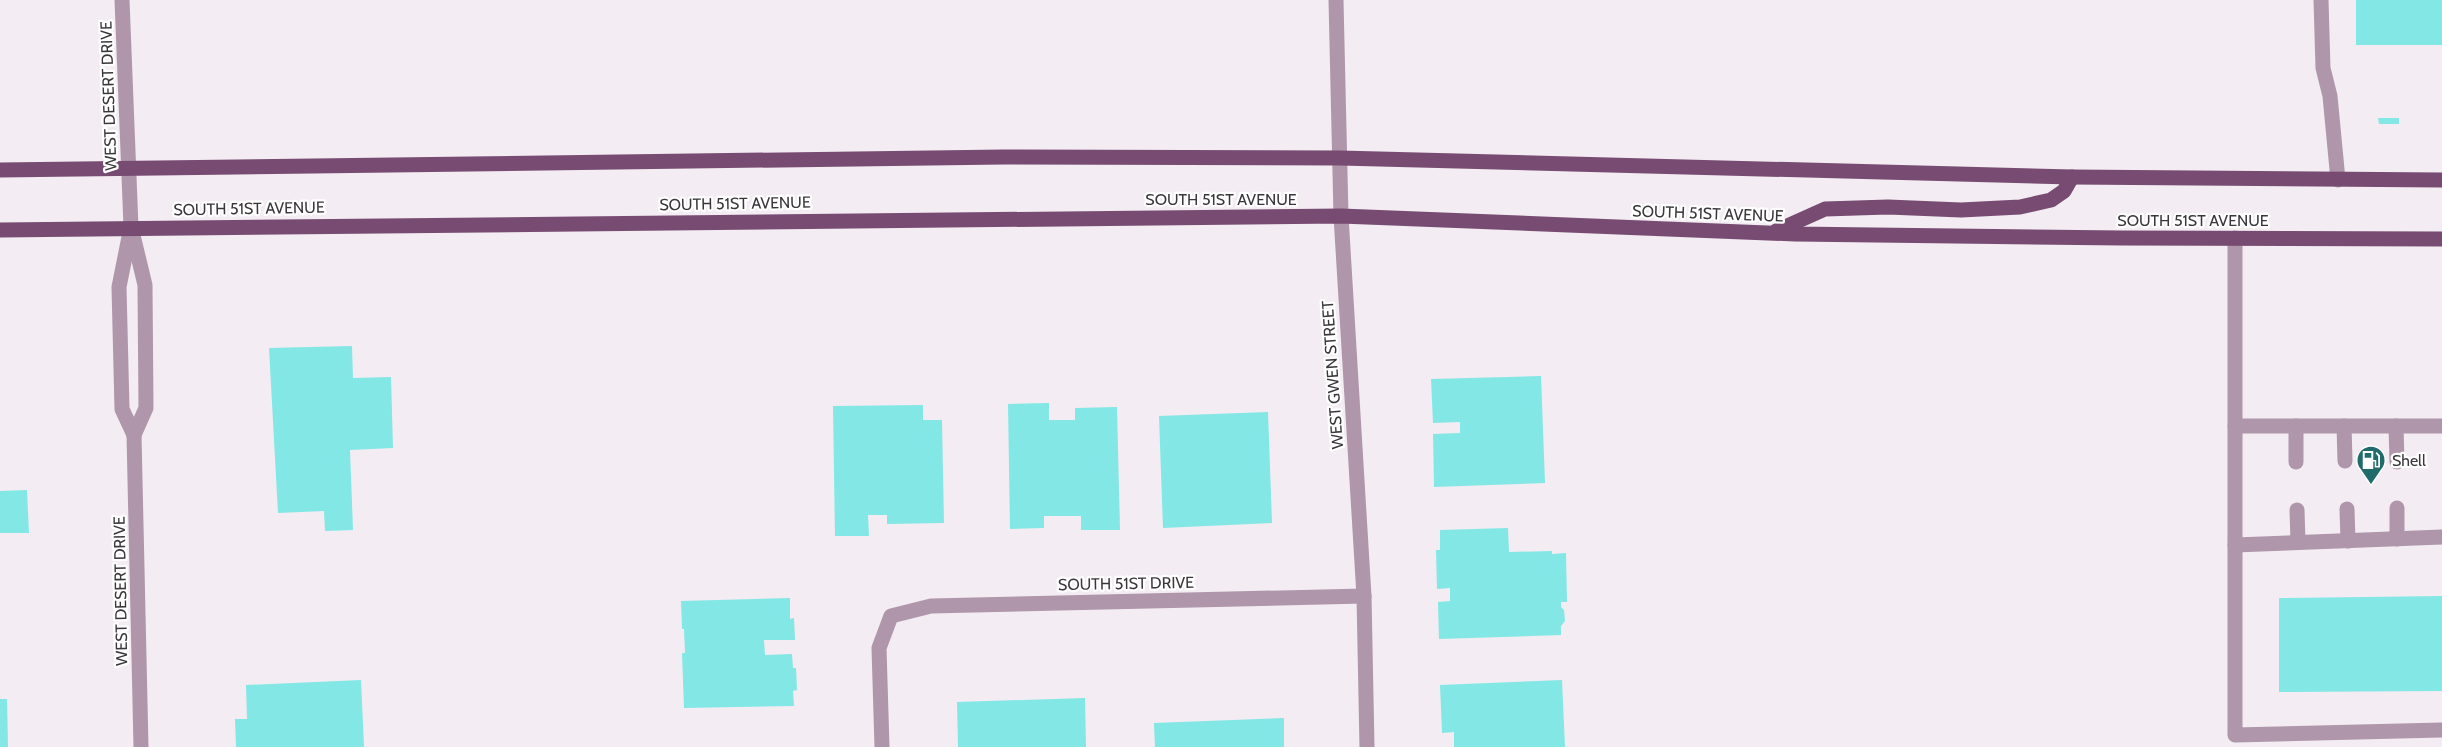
<svg xmlns="http://www.w3.org/2000/svg" width="2442" height="747" font-family="Cabin,sans-serif">
	<style>
		.building { fill: #82e7e5 }
		.lines { fill: none; stroke-linecap: round; stroke-linejoin: round }
		.service { stroke: #af96ab; stroke-width: 15 }
		.minor { stroke: #af96ab; stroke-width: 15 }
		.primary { stroke: #784c72; stroke-width: 15 }
		.labels { text-anchor: middle; stroke-width: 4.5; stroke-linejoin: round; paint-order: stroke }
		.street-label { font-size: 16px; fill: #3a373a; stroke: #fff }
		.poi-label { font-size: 16px; fill: #3a373a; stroke: #fff; text-anchor: start }
	</style>
	<rect width="100%" height="100%" fill="#f3ecf2"/>
	<g class="building">
		<rect x="2356" y="0" width="86" height="45"/>
		<path d="M2378,118H2399V124H2379Z"/>
		<path d="M352,346L353,378L391,377L393,448L350,450L353,530L325,531L324,511L278,513L269,348Z"/>
		<path d="M1541,376L1545,483L1434,487L1433,434L1460,433V422L1433,423L1431,379Z"/>
		<path d="M1049,403V420H1075V408L1117,407L1120,530H1081V516H1044V528L1010,529L1008,404Z"/>
		<path d="M923,405V420H942L944,523L887,524V515H868L869,536H835L833,406Z"/>
		<path d="M1268,412L1272,523L1163,528L1159,416Z"/>
		<path d="M27,490L29,533H0V491Z"/>
		<path d="M1508,528L1509,552L1552,551V554L1566,553L1567,602H1561V607L1564,610L1565,621L1561,626V635L1439,639L1438,602L1450,601V588L1437,589L1436,550H1440V530Z"/>
		<path d="M2442,596V691L2279,692V598Z"/>
		<path d="M790,598V619L794,618L795,640H764L765,655L792,654L793,668H796L797,690L793,691L794,706L684,708L682,653H685L684,629H682L681,601Z"/>
		<path d="M361,680L364,747H236L235,719H247L246,685Z"/>
		<path d="M1562,680L1565,747H1454V732L1442,733L1440,685Z"/>
		<path d="M1085,698L1086,747H958L957,702Z"/>
		<path d="M0,699H7L8,747H0Z"/>
		<path d="M1284,718V747H1155L1154,723Z"/>
	</g>
	<g class="lines">
		<g class="service">
			<path d="M2321,0L2323,68L2330,96L2338,180"/>
			<path d="M2235,238V735L2442,730"/>
			<path d="M2235,426H2442"/>
			<path d="M2296,426V462"/>
			<path d="M2344,426L2345,461"/>
			<path d="M2396,426L2397,462"/>
			<path d="M2397,508V539"/>
			<path d="M2347,509L2348,541"/>
			<path d="M2297,510L2298,542"/>
			<path d="M2235,545L2442,537"/>
		</g>
		<g class="minor">
			<path d="M122,0L131,227L145,285L146,408L134,435"/>
			<path d="M1336,0L1341,216L1364,596L1367,747"/>
			<path d="M131,227L119,287L122,409L134,435L141,747"/>
			<path d="M882,747L879,648L891,616L931,606L1364,596"/>
		</g>
		<g class="primary">
			<path d="M0,170L1004,157L1340,158L2072,177L2442,180"/>
			<path d="M0,230L1341,216L1795,234L2122,238L2442,239"/>
			<path d="M1776,231L1825,209L1888,207L1961,210L2020,207L2051,200L2064,191L2072,177"/>
		</g>
	</g>
	<defs>
		<g id="fuel-pin" transform="scale(1.5)"><path d="M0 17L-7.5 6A9.5 9.5 0 1 1 7.5 6Z" fill="#206c6b" stroke="#fff"/><path d="M-5.5-6h7V0h2V4h1.3V-2.5L3-4.5l.8-.8L6-3V5H2.5V1h-1V6h-7ZM-4.2-4.7v3.2H.2V-4.7Z" fill="#fff"/></g>
	</defs>
	<g fill-rule="evenodd">
		<use href="#fuel-pin" x="2371" y="460"/>
	</g>
	<g class="labels">
		<g class="street-label">
			<text transform="translate(108 96) rotate(-92)" y="6">WEST DESERT DRIVE</text>
			<text x="1221" y="205">SOUTH 51ST AVENUE</text>
			<text transform="translate(735 203) rotate(-1)" y="6">SOUTH 51ST AVENUE</text>
			<text transform="translate(249 208) rotate(-1)" y="6">SOUTH 51ST AVENUE</text>
			<text transform="translate(1708 213) rotate(2)" y="6">SOUTH 51ST AVENUE</text>
			<text x="2193" y="226">SOUTH 51ST AVENUE</text>
			<text transform="translate(1332 375) rotate(-94)" y="6">WEST GWEN STREET</text>
			<text transform="translate(1126 583) rotate(-1)" y="6">SOUTH 51ST DRIVE</text>
			<text transform="translate(120 591) rotate(-91)" y="6">WEST DESERT DRIVE</text>
		</g>
		<g class="poi-label">
			<text x="2392" y="466">Shell</text>
		</g>
	</g>
</svg>
